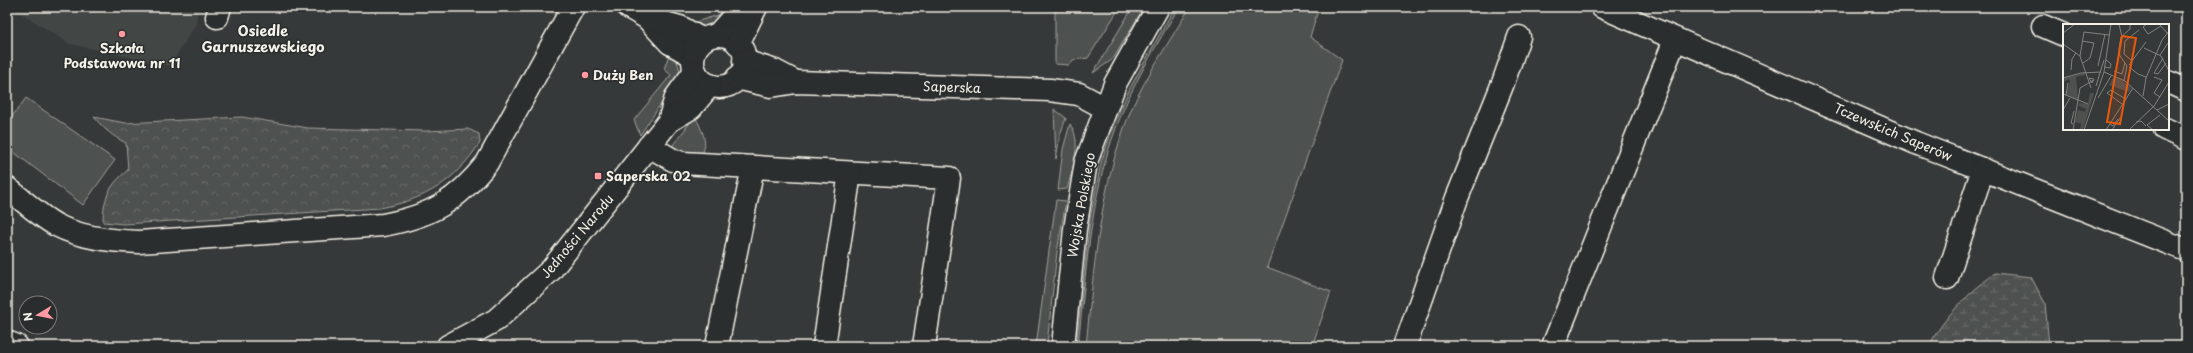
<svg xmlns="http://www.w3.org/2000/svg" width="2193" height="353" font-family="'Playpen Sans',sans-serif">
	<style>
		.built { fill: #434645 }
		.grass { fill: #4e514f; stroke: #a1a19c }
		.wetland { fill: url(#wetland-marsh); stroke: #a1a19c }
		.park { fill: url(#park-crowns); stroke: #a1a19c }
		.lines { fill: none; stroke-linecap: round; stroke-linejoin: round }
		.minor-casing { stroke: #f4f1e8; stroke-width: 25 }
		.minor { stroke: #2a2d2e; stroke-width: 22 }
		.poi-dot { fill: #ff9aa2; stroke: #2a2d2e; stroke-width: 1.5 }
		.labels { text-anchor: middle; stroke-width: 3; stroke-linejoin: round; paint-order: stroke }
		.poi-label { font-size: 13px; font-weight: bold; fill: #f4f1e8; stroke: #2a2d2e; text-anchor: start }
		.street-label { font-size: 13px; fill: #f4f1e8; stroke: #2a2d2e }
		.neighbourhood-label { font-size: 14px; font-weight: bold; fill: #f4f1e8; stroke: #2a2d2e }
		.inset-road { fill: none; stroke: #82837f; stroke-width: 1 }
		.view { fill: #e8590c; fill-opacity: 0.15; stroke: #e8590c; stroke-width: 2 }
		.inset-edge { fill: none; stroke: #f4f1e8; stroke-width: 2 }
	</style>
	<defs>
		<pattern id="wetland-marsh" width="20" height="14" patternUnits="userSpaceOnUse"><rect width="20" height="14" fill="#4e514f"/><path d="M1 5h8M5 5V1M11 12h8M15 12V8" fill="none" stroke="#686a68"/></pattern>
		<pattern id="park-crowns" width="20" height="18" patternUnits="userSpaceOnUse"><rect width="20" height="18" fill="#4e514f"/><path d="M2 6a3 3 0 1 1 6 0M12 15a3 3 0 1 1 6 0" fill="none" stroke="#686a68"/></pattern>
	</defs>
	<rect width="100%" height="100%" fill="#363939"/>
	<filter id="ink" filterUnits="userSpaceOnUse"><feTurbulence type="fractalNoise" baseFrequency=".025" numOctaves="2"/><feDisplacementMap in="SourceGraphic" scale="8" xChannelSelector="R" yChannelSelector="G"/><feConvolveMatrix kernelMatrix="1 2 1 2 8 2 1 2 1" color-interpolation-filters="sRGB"/></filter>
	<g filter="url(#ink)">
		<path class="built" d="M11,7H198L196,24L170,66L70,44Z"/>
		<g class="grass">
			<path d="M1055,7H1120L1088,58L1073,60L1069,65L1055,64Z"/>
			<path d="M1133,7H1144L1113,59L1093,73Z"/>
			<path d="M1175,7H1179C1157,44 1131,87 1116,128C1090,197 1086,274 1078,346H1076L1090,219L1101,163L1113,126L1130,88Z"/>
			<path d="M1190,7H1319L1310,37L1342,60L1267,267L1331,292L1312,346H1086C1094,267 1100,184 1131,110C1147,74 1170,41 1190,7Z"/>
			<path d="M722,14L711,27L697,28L692,23Z"/>
			<path d="M670,52L675,55L681,74L640,135L634,120L671,75L664,69Z"/>
			<path d="M26,98L115,160L83,205L7,147V123Z"/>
			<path d="M1054,109L1066,118L1060,135L1056,159Z"/>
			<path d="M695,116C702,131 710,143 700,157L670,149Z"/>
			<path d="M1070,124C1083,142 1072,170 1067,189L1058,190L1063,149Z"/>
			<path d="M1056,200L1066,201L1057,252L1047,344V346H1036Z"/>
		</g>
		<path class="wetland" d="M1995,273L2031,277L2045,303L2049,346H1929C1944,316 1969,293 1995,273Z"/>
		<path class="park" d="M94,117L125,123L242,117L308,128L426,131L468,129L479,134L480,143C454,182 427,199 380,208L124,224L103,222C103,199 109,185 128,170L126,143C112,136 104,129 94,117Z"/>
		<g class="lines">
			<g class="minor-casing">
				<g id="minor">
					<path d="M628,7L647,18L670,43L693,56"/>
					<path d="M1602,7L1916,143L2186,250"/>
					<path d="M217,17L220,7"/>
					<path d="M647,18L680,27L703,40"/>
					<path d="M2043,26L2064,35"/>
					<path d="M717,35L742,7"/>
					<circle cx="719" cy="61" r="26"/>
					<path d="M738,44L756,7"/>
					<path d="M744,61L775,71L796,82"/>
					<path d="M737,78L771,86L796,82L1050,90L1079,94L1105,108"/>
					<path d="M2168,82L2186,90"/>
					<path d="M669,121L676,97L695,71"/>
					<path d="M2165,129L2186,139"/>
					<path d="M649,146L673,160L682,163L949,178L924,346"/>
					<path d="M7,188C23,200 38,215 56,225C81,238 111,241 139,242L383,225C431,216 456,202 487,163L573,7"/>
					<path d="M1947,278L1983,169"/>
					<path d="M7,342L17,346"/>
					<path d="M448,346L496,320L551,270L669,121L691,108L710,85"/>
					<path d="M717,346L753,167"/>
					<path d="M824,346L850,173"/>
					<path d="M1063,346L1075,229L1086,162L1115,84L1158,7"/>
					<path d="M1405,346L1457,198L1503,83L1519,37"/>
					<path d="M1553,346L1675,40"/>
				</g>
			</g>
			<use href="#minor" class="minor"/>
		</g>
	</g>
	<g class="poi-dot">
		<circle cx="122" cy="34" r="4"/>
		<circle cx="585" cy="75" r="4"/>
		<rect x="594" y="172" width="8" height="8" rx="2"/>
	</g>
	<g class="labels">
		<g class="poi-label">
			<text x="122" y="53" text-anchor="middle">Szkoła<tspan x="122" dy="15">Podstawowa nr 11</tspan></text>
			<text x="593" y="80">Duży Ben</text>
			<text x="606" y="181">Saperska 02</text>
		</g>
		<g class="street-label">
			<text transform="translate(952 87) rotate(2)" y="5">Saperska</text>
			<text transform="translate(1893 132) rotate(23)" y="5">Tczewskich Saperów</text>
			<text transform="translate(1081 205) rotate(-80)" y="5">Wojska Polskiego</text>
			<text transform="translate(577 236) rotate(-50)" y="5">Jedności Narodu</text>
		</g>
		<g class="neighbourhood-label">
			<text x="263" y="36">Osiedle<tspan x="263" dy="16">Garnuszewskiego</tspan></text>
		</g>
	</g>
	<g transform="translate(2063 24)">
		<rect width="106" height="106" fill="#363939"/>
		<path d="M22,49V51L13,53L15,76L3,71L7,57L6,55L0,58L2,54ZM48,54H49L56,55L64,60L68,64L66,68L46,61L50,54ZM27,69H31L20,106H17L18,100L12,98L15,86L22,88L23,85L16,82V79L25,80Z" fill="#4e514f"/>
		<path class="inset-road" d="M56,0L59,13M84,0L80,3L85,10L98,2M96,0L106,11M0,9L12,0M19,17L31,19L27,34L20,39M0,20L17,32M81,24L98,32L106,47M97,31L105,19M69,37L61,30L62,17L76,6M66,41L83,18M35,42L42,10M42,43L47,44L48,40L43,36M66,43L75,50L83,53M8,46L9,35L13,29M51,47L59,50L62,39M41,48L62,57L106,97M91,49L95,50L103,39M91,49L100,34M91,53L99,56L91,69L97,73M0,54L18,49L38,48M61,57L64,42L57,32L56,25L58,13L67,5V0M29,59L31,55L26,54L29,59M33,62L41,36M28,64L17,32L21,8L46,11M0,70L25,80M3,71L5,59M80,72L83,54L99,16L106,7M35,74L48,52M59,80L44,69L48,66L61,74M0,86L7,74M94,86L106,80M73,98L78,97L83,102M10,100L8,99L11,87M47,100L50,102L55,95M10,106L17,64L31,56M21,106L41,48L48,0M43,106L70,64M49,106L57,94M66,106L91,82L106,58M90,106L84,101L97,91"/>
		<path class="view" d="M59,12L73,14L57,100L44,98Z"/>
		<rect width="106" height="106" class="inset-edge"/>
	</g>
	<rect width="2193" height="353" fill="none" stroke="#2a2d2e" stroke-width="24"/>
	<rect x="12" y="12" width="2169" height="329" fill="none" stroke="#f4f1e8" stroke-width="1.5" filter="url(#ink)"/>
	<g transform="translate(38 315) rotate(260)"><circle r="19" fill="#2a2d2e" stroke="#7b7b78"/>
	<path d="M0-3L7 15L0 10L-7 15Z" fill="#ff9aa2"/>
	<text y="-6" font-size="11" font-weight="bold" text-anchor="middle" fill="#f4f1e8">N</text>
	</g>
</svg>
